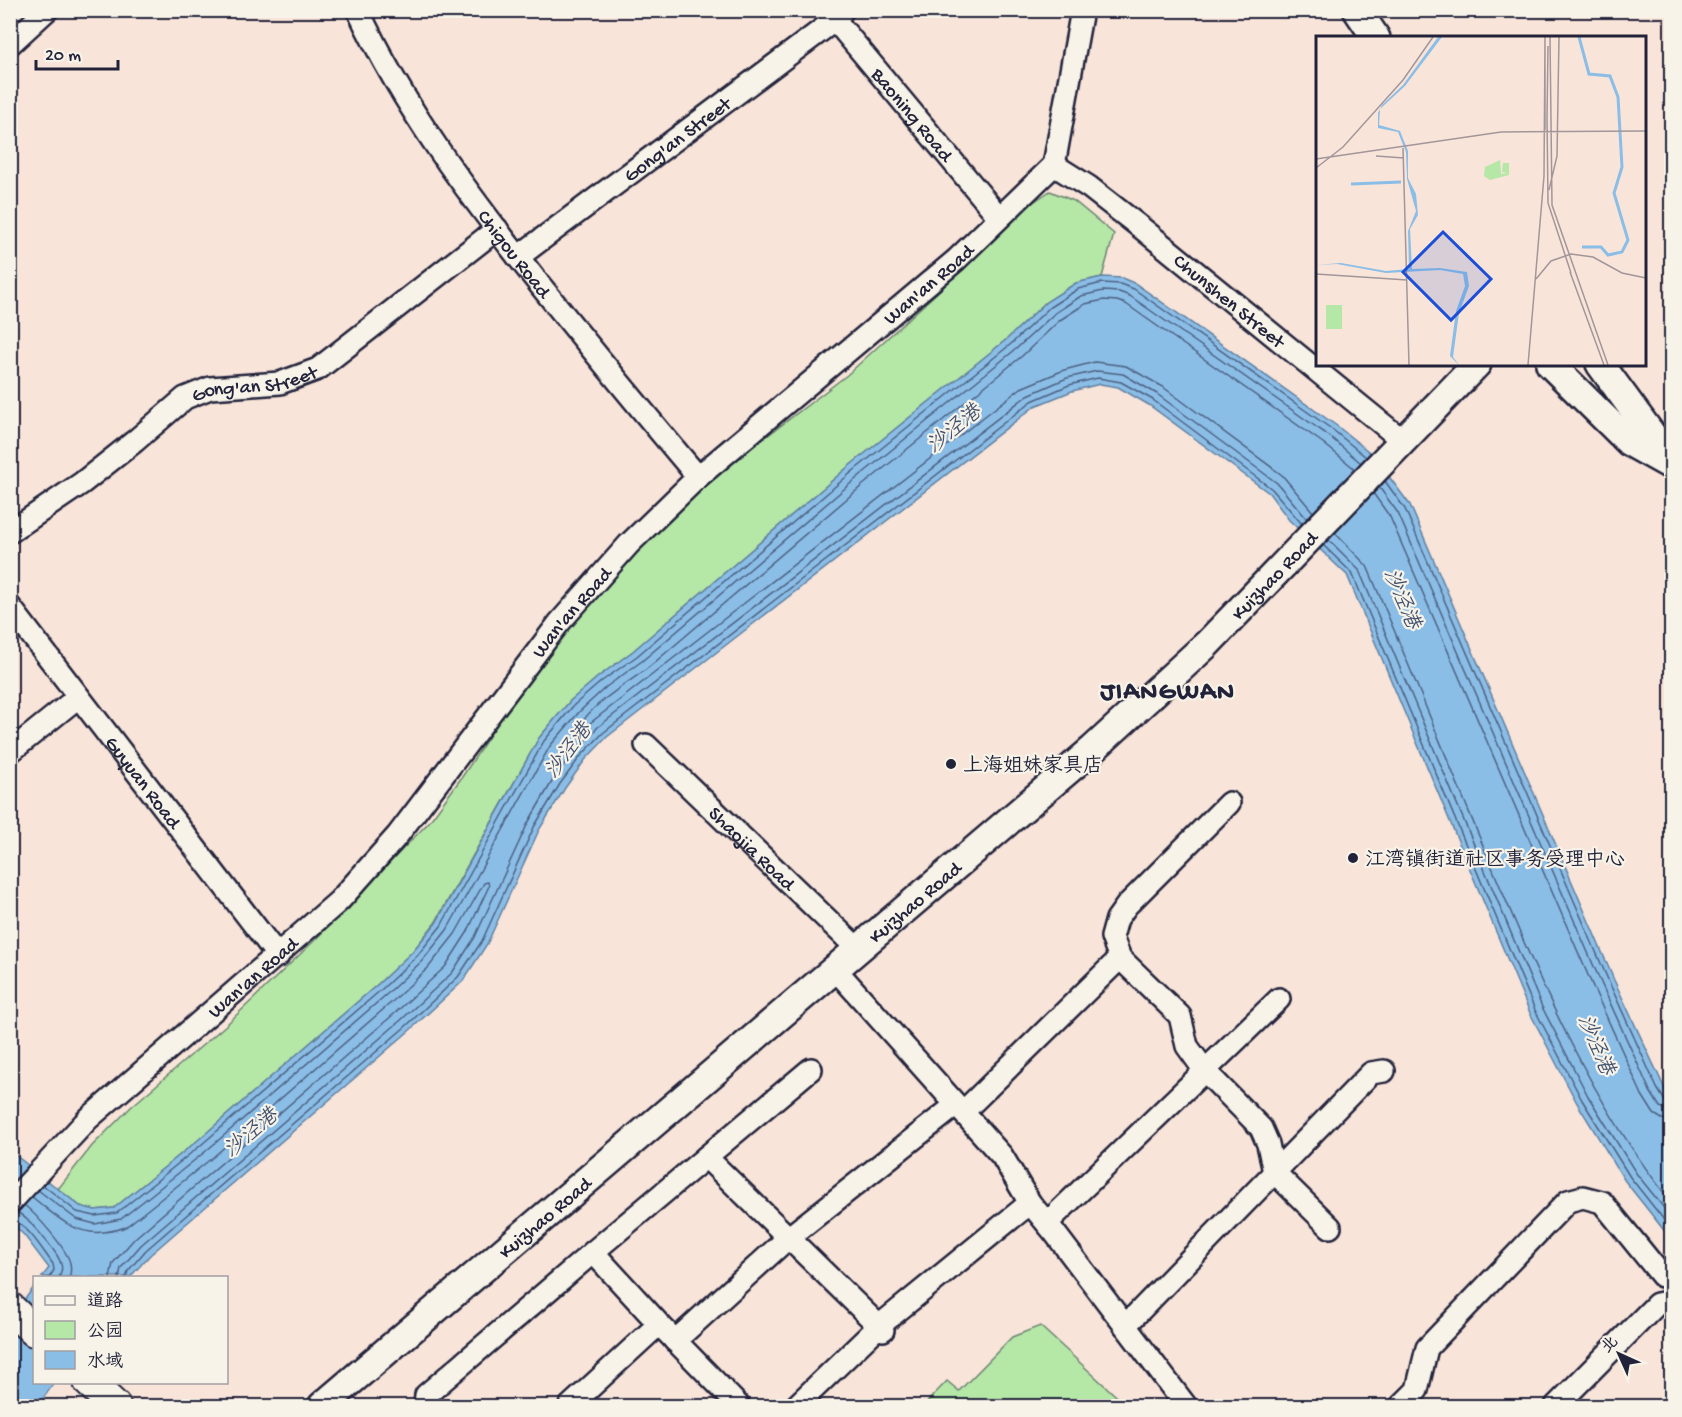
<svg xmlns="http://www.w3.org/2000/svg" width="1682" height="1417" font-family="'Gochi Hand','LXGW WenKai TC',sans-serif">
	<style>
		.green { fill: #b5e7a7; stroke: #6c8471; stroke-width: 1.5 }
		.water { fill: #8bbee7; stroke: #6180a2; stroke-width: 1.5 }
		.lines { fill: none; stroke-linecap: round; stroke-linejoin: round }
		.shore { stroke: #4c6080; stroke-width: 1.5 }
		.minor-casing { stroke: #22223b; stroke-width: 26 }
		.tertiary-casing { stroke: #22223b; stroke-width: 32 }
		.secondary-casing { stroke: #22223b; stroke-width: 34 }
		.minor { stroke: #f7f3e8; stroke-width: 21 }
		.tertiary { stroke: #f7f3e8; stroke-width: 27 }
		.secondary { stroke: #f7f3e8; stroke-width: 30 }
		.poi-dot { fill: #22223b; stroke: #f7f3e8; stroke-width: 2 }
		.labels { text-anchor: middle; stroke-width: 4.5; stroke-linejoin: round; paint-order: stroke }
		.street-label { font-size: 20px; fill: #22223b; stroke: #f7f3e8 }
		.poi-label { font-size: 20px; fill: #22223b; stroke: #f7f3e8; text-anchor: start }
		.water-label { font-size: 21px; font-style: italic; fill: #42516f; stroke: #f7f3e8 }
		.district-label { font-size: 26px; font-weight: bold; letter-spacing: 1.5px; fill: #22223b; stroke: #f7f3e8 }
		.inset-river { fill: none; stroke: #8bbee7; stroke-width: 3 }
		.inset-road { fill: none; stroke: #a2969a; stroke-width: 1.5 }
		.view { fill: #1d4ed8; fill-opacity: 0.15; stroke: #1d4ed8; stroke-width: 3 }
		.inset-edge { fill: none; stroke: #22223b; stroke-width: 3 }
	</style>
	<rect width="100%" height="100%" fill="#f8e4d9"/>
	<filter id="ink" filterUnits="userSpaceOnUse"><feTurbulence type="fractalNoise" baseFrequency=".0167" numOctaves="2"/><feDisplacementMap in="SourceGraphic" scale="12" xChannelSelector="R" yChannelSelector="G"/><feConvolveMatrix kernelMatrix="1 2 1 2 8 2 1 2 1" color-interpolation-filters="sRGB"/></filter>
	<g filter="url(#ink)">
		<g class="green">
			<path d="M1050,191L1074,201L1114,234L1102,277L1076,283L1046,302L1007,339L848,467L633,651L598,677L570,701L539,738L435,923L412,952L378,984L197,1141L114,1208L95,1210L80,1206L58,1189L92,1146L131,1107L226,1025L315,940L429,822L462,777L525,682L621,564L675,511L741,456L847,375L941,289L1017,213Z"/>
			<path d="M1040,1326L1127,1406H923L947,1381L959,1391L1012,1337Z"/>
		</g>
		<g class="water">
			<path d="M1102,277L1122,278L1136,284L1337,426L1373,455L1410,505L1614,980L1671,1102V1239L1625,1181L1577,1103L1530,1013L1347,575L1289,520L1269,493L1149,405L1118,387L1100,384L1072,391L1035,406L607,737L585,760L565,788L539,830L487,944L463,981L409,1031L150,1255L130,1277H42L49,1268L24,1235L11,1223L10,1151L80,1206L95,1210L114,1208L197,1141L378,984L412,952L436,923L539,738L570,701L598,677L633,651L848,467L1007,339L1046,302L1076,283Z"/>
			<path d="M34,1287V1382L54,1383L38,1406H11L10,1319Z"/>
		</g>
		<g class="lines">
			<g class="shore">
				<path d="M1385,481L1405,509L1609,982L1657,1088L1665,1101L1672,1103"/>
				<path d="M1379,487L1398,513L1602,985L1650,1091L1660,1107L1672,1111"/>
				<path d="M1373,493L1390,517L1594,989L1642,1095L1654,1114L1662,1119L1672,1120"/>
				<path d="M1313,512L1282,475L1163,387L1126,366L1095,362L1064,370L1021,388L585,727L581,725C589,706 630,681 648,668L863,485L1022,356L1060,320L1085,304L1104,300L1117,301L1126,304L1323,443L1355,469"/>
				<path d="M1335,533L1367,566C1409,664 1448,762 1489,860C1539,980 1590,1101 1672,1203"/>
				<path d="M1329,540L1359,570L1542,1007L1588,1096L1636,1173L1672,1218"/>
				<path d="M1323,545L1352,573L1535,1010L1582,1100L1630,1177L1672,1230"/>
				<path d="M43,1185L77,1212L95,1216L117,1213L201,1145L382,989L417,956L441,926L544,741L574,705L602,681L637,656L852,472L1011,344L1050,307L1078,289L1102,283L1120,284L1134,289L1333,430L1366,457"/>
				<path d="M38,1190L76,1219L95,1224L121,1219L206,1151L387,994L422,961L447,930L550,746L580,711L606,687L642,661L857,478L1016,349L1055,313L1081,296L1103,291L1119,292L1130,296L1329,436L1361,463"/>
				<path d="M32,1197C54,1214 74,1236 104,1232C112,1231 120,1230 127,1226L212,1158L393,1001L428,968L455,934L484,883L488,882L489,886L467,933L445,967L394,1014L135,1238L113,1263L110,1278"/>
				<path d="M24,1205C36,1214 67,1249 70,1263C71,1268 71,1273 69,1278"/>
				<path d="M17,1212C28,1218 58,1252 61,1264C63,1269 61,1273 59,1278"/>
				<path d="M10,1219C25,1221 44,1252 53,1264L54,1270L49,1278"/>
				<path d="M119,1278L121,1268L141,1245L400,1021L452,973L475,937L528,823L553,780L574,752L598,727L1028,395L1067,378L1097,371L1123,374L1157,394L1277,483L1307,519"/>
				<path d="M126,1278L128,1271L146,1250L405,1027L458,977L482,941L534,827L560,784L580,757L603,733L1032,401L1069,385L1098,378L1121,382L1153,400L1272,489L1302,524"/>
			</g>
			<g class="minor-casing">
				<g id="minor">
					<path id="s1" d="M358,10C404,109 469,195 536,280C589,346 643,412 698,477"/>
					<path id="s2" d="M835,20L999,217"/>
					<path d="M10,44L47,10"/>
					<path id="s3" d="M1054,165L1089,187L1144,230L1402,440"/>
					<path id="s4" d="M518,257L835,20L843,10"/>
					<path id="s5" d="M10,532L82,483L135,441L185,398L210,388L280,383L318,369L497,229"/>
					<path id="s6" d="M10,607L278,956"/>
					<path id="s7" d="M646,745L859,950"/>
					<path d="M10,752L78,697"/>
					<path d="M1229,803L1127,905L1117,919L1112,937L1120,958L1180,1016L1187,1046L1205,1071L1261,1128L1268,1144L1274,1172L1330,1227"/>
					<path d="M836,970L1002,1156L1030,1203L1054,1232L1186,1406"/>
					<path d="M963,1112L1120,958"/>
					<path d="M706,1157L883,1330"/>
					<path id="s8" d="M10,1203L88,1119L339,901L397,836L559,623L629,544L698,477L956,260L1054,165L1082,10"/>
					<path d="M1047,1223L1279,999"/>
					<path d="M593,1252L659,1324L739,1406"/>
					<path d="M1125,1326L1371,1073L1384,1071"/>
					<path d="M675,1341L788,1238L956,1105"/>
					<path d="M425,1406L426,1395L593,1252L811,1069"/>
					<path d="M570,1406L659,1324"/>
					<path d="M796,1406L879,1326L1030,1203"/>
					<path d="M1401,1406L1417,1390L1427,1348L1568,1201L1583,1197L1602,1202L1662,1276"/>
					<path d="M1556,1406L1657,1304L1672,1301"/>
				</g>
			</g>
			<g class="tertiary-casing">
				<g id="tertiary">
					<path d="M1357,10L1376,38"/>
					<path d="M1550,364L1629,442L1672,466"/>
					<path d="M1600,364L1671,461"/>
					<path id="s9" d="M322,1406L1093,749L1207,644L1477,364"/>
				</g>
			</g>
			<g class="secondary-casing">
				<g id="secondary">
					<path d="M10,1308L34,1331"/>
					<path d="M89,1382L115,1406"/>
				</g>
			</g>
			<use href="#minor" class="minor"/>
			<use href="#tertiary" class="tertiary"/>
			<use href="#secondary" class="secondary"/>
		</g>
	</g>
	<g class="poi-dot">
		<circle cx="951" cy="764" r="6"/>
		<circle cx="1353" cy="858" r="6"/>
	</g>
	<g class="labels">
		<g class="street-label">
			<text dy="7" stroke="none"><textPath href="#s2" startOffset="122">Baoning Road</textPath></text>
			<text dy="7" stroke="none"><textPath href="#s4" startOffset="198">Gong'an Street</textPath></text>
			<text dy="7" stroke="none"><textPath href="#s1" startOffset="290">Chigou Road</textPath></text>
			<text dy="7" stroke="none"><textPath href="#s8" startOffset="1304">Wan'an Road</textPath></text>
			<text dy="7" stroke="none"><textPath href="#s3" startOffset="222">Chunshen Street</textPath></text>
			<text dy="7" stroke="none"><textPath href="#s5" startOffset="292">Gong'an Street</textPath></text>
			<text dy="7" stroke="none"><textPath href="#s9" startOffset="1264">Kuizhao Road</textPath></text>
			<text dy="7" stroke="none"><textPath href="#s8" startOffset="818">Wan'an Road</textPath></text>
			<text dy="7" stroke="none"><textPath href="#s6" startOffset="220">Guyuan Road</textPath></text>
			<text dy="7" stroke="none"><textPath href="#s7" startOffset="148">Shaojia Road</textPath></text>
			<text dy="7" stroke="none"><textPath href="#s9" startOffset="778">Kuizhao Road</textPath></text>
			<text dy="7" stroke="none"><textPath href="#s8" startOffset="332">Wan'an Road</textPath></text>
			<text dy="7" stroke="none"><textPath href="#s9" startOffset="292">Kuizhao Road</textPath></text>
		</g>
		<g class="poi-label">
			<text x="963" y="771">上海姐妹家具店</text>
			<text x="1365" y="865">江湾镇街道社区事务受理中心</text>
		</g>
		<g class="water-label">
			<text transform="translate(953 428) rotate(-39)" y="7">沙泾港</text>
			<text transform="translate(1403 598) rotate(67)" y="7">沙泾港</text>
			<text transform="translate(567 750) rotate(-53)" y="7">沙泾港</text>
			<text transform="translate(1597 1044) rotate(67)" y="7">沙泾港</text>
			<text transform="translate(250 1132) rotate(-40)" y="7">沙泾港</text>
		</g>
		<g class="district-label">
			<text x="1168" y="698">JIANGWAN</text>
		</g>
	</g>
	<g transform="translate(1316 36)">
		<rect width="330" height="330" fill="#f8e4d9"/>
		<path d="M184,124L185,138L191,137L186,136L187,127H193V139L174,144L168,140L169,131ZM10,269H26V293H10Z" fill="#b5e7a7"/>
		<path d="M122,1H126L89,50L64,73L63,89L84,95L92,115V142L100,158L102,179L94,193L96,233L124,232L151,236L153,250L143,277L137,321L143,329L134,320L140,275L149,250L147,238L124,234L70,237L21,228L0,229L25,227L70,235L93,233L92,195L100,175L91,143L90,116L82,96L62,92V77L66,69L87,49Z" fill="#8bbee7"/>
		<path class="inset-river" d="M263,1L273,38L294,40L302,61L306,131L298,157L312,204L306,216L292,219L285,211H266M35,148L85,146"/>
		<path class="inset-road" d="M234,1L236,169L292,329M231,81L232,167L255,237M231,83L232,10M229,94V10M87,112L93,329M60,120L88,122M0,123L185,96L330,95M0,132L27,111L87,44L117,1M233,154L241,120L243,1M254,236L288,329M0,238L91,244M220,243L235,225L255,218L277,221L306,237L330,242M212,329L228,140L229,1"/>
		<path class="view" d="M127,196L175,243L135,284L87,236Z"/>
		<rect width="330" height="330" class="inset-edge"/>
	</g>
	<rect width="1682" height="1417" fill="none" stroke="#f7f3e8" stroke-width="36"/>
	<rect x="18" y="18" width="1646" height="1381" fill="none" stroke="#22223b" stroke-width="2" filter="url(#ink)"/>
	<rect x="33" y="1276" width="195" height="108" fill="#f7f3e8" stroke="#a29fa3" stroke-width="1.5"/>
	<rect x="45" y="1296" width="30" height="9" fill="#f7f3e8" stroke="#a29fa3" stroke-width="1.5"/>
	<text x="87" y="1306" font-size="18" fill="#22223b">道路</text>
	<rect x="45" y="1321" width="30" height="18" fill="#b5e7a7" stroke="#a29fa3" stroke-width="1.5"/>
	<text x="87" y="1336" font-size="18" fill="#22223b">公园</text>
	<rect x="45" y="1351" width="30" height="18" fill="#8bbee7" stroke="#a29fa3" stroke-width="1.5"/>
	<text x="87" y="1366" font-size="18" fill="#22223b">水域</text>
	<g transform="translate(1619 1354) rotate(315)" stroke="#f7f3e8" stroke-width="4.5" paint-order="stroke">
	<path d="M0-4.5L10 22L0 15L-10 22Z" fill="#22223b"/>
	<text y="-9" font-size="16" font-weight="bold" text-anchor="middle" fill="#22223b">北</text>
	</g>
	<path d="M36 60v9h82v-9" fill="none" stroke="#22223b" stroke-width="3"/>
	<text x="45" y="60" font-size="18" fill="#22223b" stroke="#f7f3e8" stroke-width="4.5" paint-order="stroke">20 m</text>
</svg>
